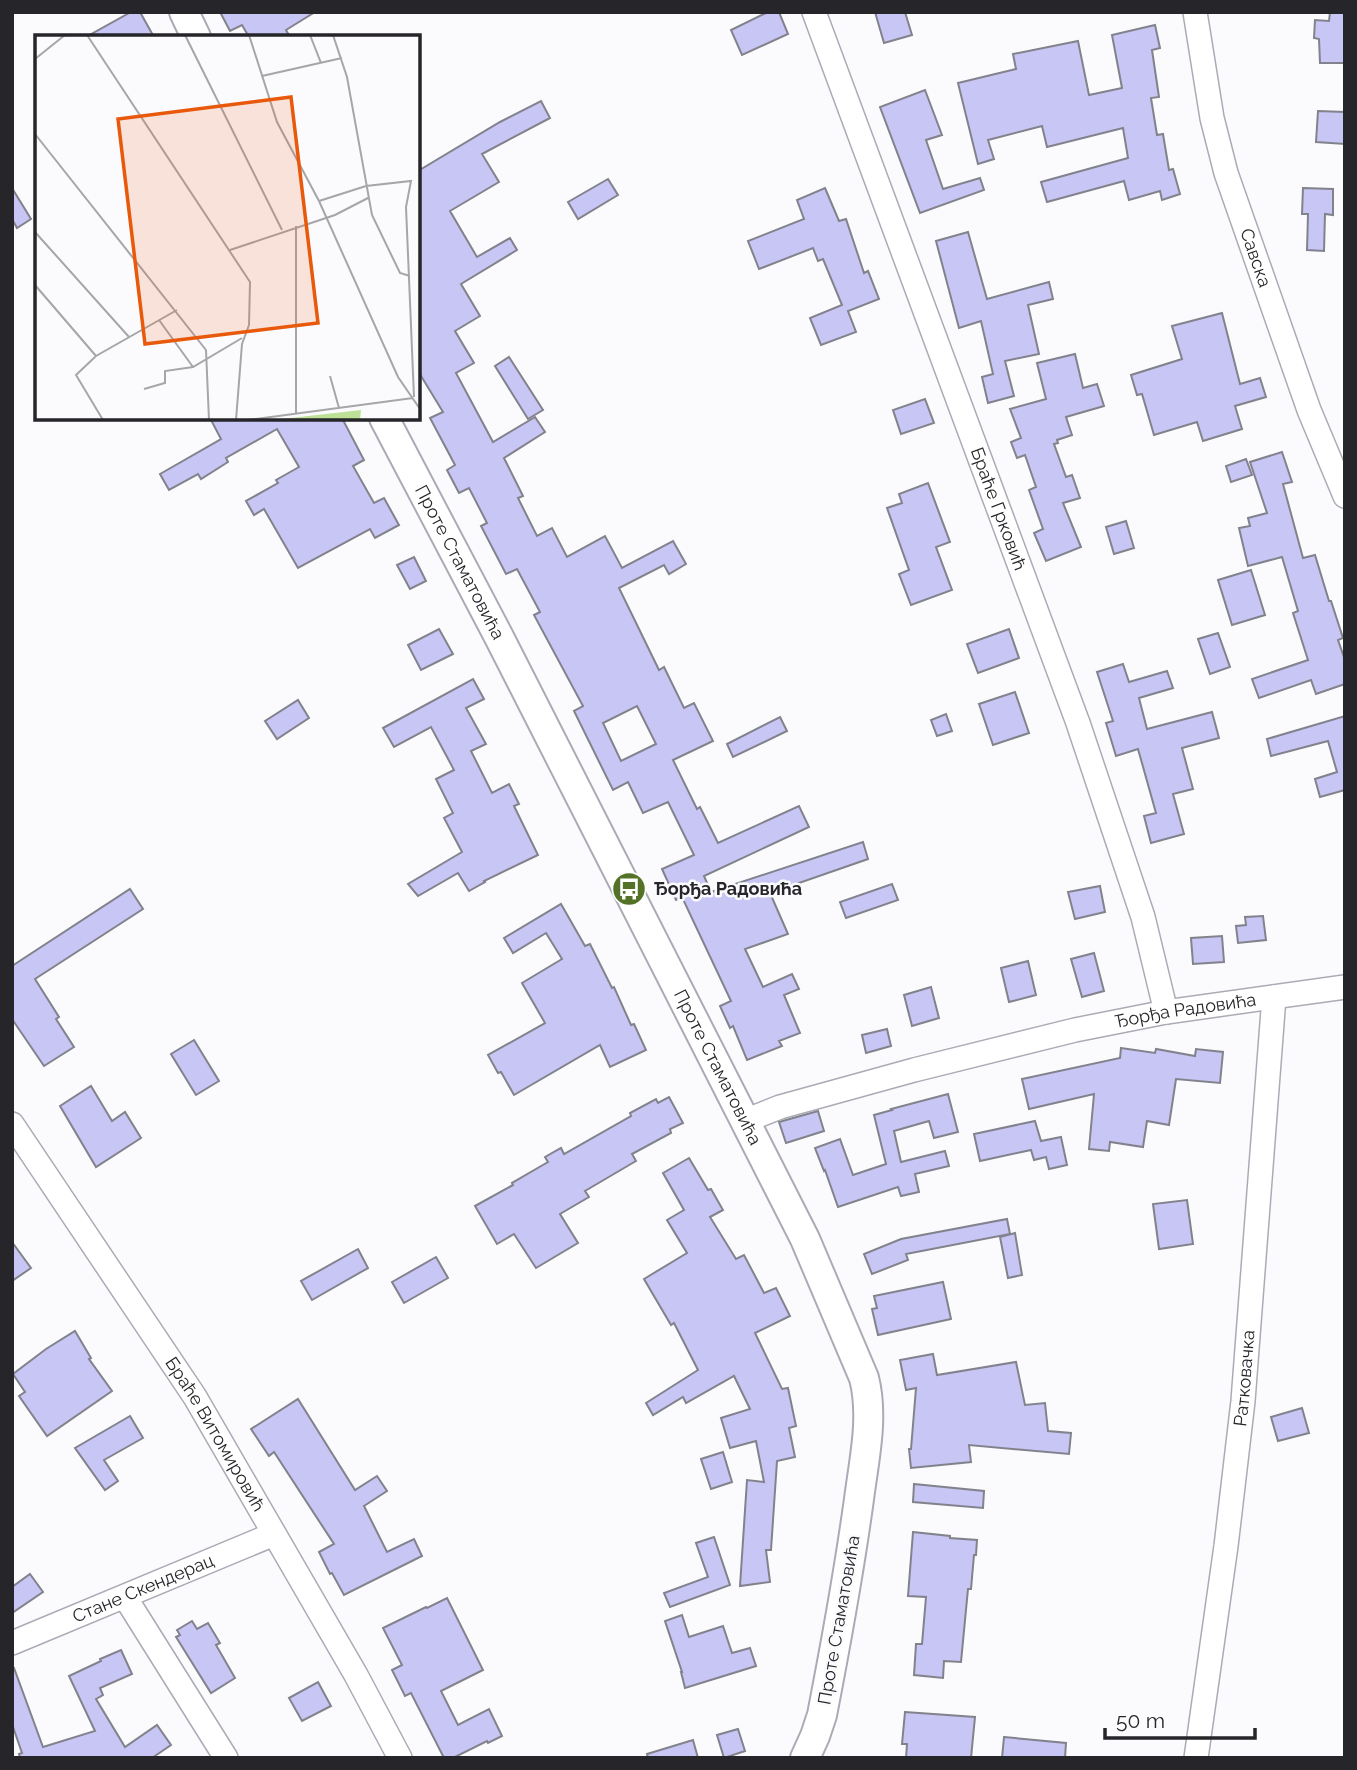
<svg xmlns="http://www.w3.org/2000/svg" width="1357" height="1770" font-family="Raleway,sans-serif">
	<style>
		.building { fill: #c7c6f4; stroke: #82828c; stroke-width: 2; fill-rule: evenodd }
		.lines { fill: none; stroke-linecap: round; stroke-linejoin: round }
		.minor-casing { stroke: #ababb6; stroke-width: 26 }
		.tertiary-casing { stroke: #ababb6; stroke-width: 32 }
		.minor { stroke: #fff; stroke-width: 23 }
		.tertiary { stroke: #fff; stroke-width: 28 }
		.labels { text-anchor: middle; stroke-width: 5; stroke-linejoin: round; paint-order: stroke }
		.street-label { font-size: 18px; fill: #26262a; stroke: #fbfbfe }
		.poi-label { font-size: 18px; font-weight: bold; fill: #26262a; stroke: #fbfbfe; text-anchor: start }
		.inset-road { fill: none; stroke: #a6a6a9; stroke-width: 2 }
		.view { fill: #e8590c; fill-opacity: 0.15; stroke: #e8590c; stroke-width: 3.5 }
		.inset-edge { fill: none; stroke: #26262a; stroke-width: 3.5 }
	</style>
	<rect width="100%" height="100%" fill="#fbfbfe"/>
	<g class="building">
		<path d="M131,12H140L154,37H86Z"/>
		<path d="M220,12H315L286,30L290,37H249L242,25L230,31Z"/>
		<path d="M768,12H779L788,34L742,55L731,30Z"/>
		<path d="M875,12H905L912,35L884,43Z"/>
		<path d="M1330,12H1345V63H1320L1319,39L1314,38L1315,20L1329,21Z"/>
		<path d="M1155,25L1160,48L1152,50L1159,97L1151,98L1157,135L1163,134L1169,170L1173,169L1180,194L1162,200L1160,191L1129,200L1124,181L1047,202L1041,182L1128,158L1123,128L1047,147L1042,126L988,140L994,159L978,164L958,83L1016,69L1013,54L1078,41L1089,95L1122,88L1112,35Z"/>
		<path d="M925,90L942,135L926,140L943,189L980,178L984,190L920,213L880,107Z"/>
		<path d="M541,101L550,118L482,154L499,182L450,211L477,257L510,238L517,250L461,284L480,316L455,331L474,363L456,373L493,442L535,417L545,432L504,458L523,496L518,498L537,536L552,528L567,557L605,536L622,568L673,541L686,564L669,574L664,565L619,588L659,670L664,667L684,708L694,703L713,741L673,760L697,809L700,807L718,843L799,806L809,827L704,876L711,892L863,842L868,859L770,893L788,934L745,949L763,987L792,974L799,989L784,995L800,1033L779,1041L782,1046L747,1060L733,1026L730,1028L720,1006L731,1001L682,897L676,900L662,869L694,855L668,802L643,813L628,782L613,790L574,711L583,706L534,615L540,612L517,569L506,574L481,526L487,523L469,488L459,493L447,470L455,465L430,418L443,412L418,371V171L500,122ZM637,706L656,744L621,761L603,723Z"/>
		<path d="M1318,111L1345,112V144L1316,142Z"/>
		<path d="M608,179L618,195L578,219L568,202Z"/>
		<path d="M12,188L31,219L17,228L12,219Z"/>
		<path d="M825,188L839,221L846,219L864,273L868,271L879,299L848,311L856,332L821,345L810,318L842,305L823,259L818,261L813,248L759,269L748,241L804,219L797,200Z"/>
		<path d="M1303,188L1333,189V215L1325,214L1324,251L1307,250L1308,214H1302Z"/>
		<path d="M968,232L987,299L1049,282L1053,299L1028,305L1039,354L1005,361L1014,396L988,403L982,377L993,374L981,321L959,328L936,241Z"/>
		<path d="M1222,313L1240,384L1260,378L1266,397L1235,406L1242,429L1203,441L1197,422L1154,435L1142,394L1137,395L1131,375L1182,359L1172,326Z"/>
		<path d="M1075,354L1083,388L1097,384L1104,406L1066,417L1072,435L1057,440L1058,443L1054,444L1066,477L1072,475L1080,498L1063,503L1081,547L1046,561L1034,533L1043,529L1029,490L1036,487L1025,455L1017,458L1011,442L1021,438L1010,409L1046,399L1037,363Z"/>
		<path d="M509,357L543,410L528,419L495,366Z"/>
		<path d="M925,399L934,423L901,434L893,410Z"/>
		<path d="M210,418H342L364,460L353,466L374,503L384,498L399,525L375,538L370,529L298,568L264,509L254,515L246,501L278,483L276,480L299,467L277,429L226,458L228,462L201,479L198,474L169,490L160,474L221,439Z"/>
		<path d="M1282,452L1292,482L1283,484L1303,558L1315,555L1329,601H1331L1343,638L1338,640L1345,660V684L1316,694L1311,680L1259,698L1252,679L1308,660L1293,613L1298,611L1282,557L1248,566L1239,528L1250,526L1248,518L1267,513L1250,462Z"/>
		<path d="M1246,459L1252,475L1231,482L1226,466Z"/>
		<path d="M928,483L950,542L936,547L952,590L911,605L899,574L909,570L887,508L902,503L899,494Z"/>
		<path d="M1126,521L1134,548L1114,554L1106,527Z"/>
		<path d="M414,557L426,581L410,589L397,565Z"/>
		<path d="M1251,570L1265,615L1232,625L1218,580Z"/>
		<path d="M439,629L453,654L421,670L408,645Z"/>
		<path d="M1009,629L1019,658L978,673L967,644Z"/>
		<path d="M1218,633L1230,667L1210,674L1198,639Z"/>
		<path d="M1123,664L1129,682L1167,671L1173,688L1139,698L1147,729L1212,712L1219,738L1182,748L1193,789L1173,794L1184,834L1151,843L1144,816L1156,813L1138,749L1116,756L1106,723L1113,721L1097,672Z"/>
		<path d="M473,679L484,699L466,708L486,744L471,751L492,793L509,784L519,804L514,806L538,855L484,881L485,882L469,891L458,873L418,896L408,884L462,852L444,818L453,813L436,779L454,770L431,727L394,747L383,728Z"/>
		<path d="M1015,692L1029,733L993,745L979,704Z"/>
		<path d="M298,700L309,718L277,739L265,721Z"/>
		<path d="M946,714L952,731L937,736L931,720Z"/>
		<path d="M1345,716V790L1320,797L1315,779L1337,772L1328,741L1271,756L1267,739Z"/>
		<path d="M780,717L787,731L733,757L727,744Z"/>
		<path d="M892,884L898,900L846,918L840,902Z"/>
		<path d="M1100,886L1105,912L1075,919L1068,892Z"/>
		<path d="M130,889L143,909L35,979L59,1017L56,1019L74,1047L44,1066L12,1019V966Z"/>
		<path d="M561,904L585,946L590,944L612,988L614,987L631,1025L634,1024L646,1050L610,1067L600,1045L514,1095L501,1072L498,1073L488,1055L545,1023L522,983L562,959L546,933L513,953L504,938Z"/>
		<path d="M1263,916L1266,940L1238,943L1236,926L1246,925L1245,917Z"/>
		<path d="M1222,936L1224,962L1193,964L1191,938Z"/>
		<path d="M1094,953L1104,991L1082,997L1071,959Z"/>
		<path d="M1028,961L1036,995L1009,1002L1001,968Z"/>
		<path d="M931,987L939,1018L912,1026L904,995Z"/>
		<path d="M887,1029L891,1046L866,1053L862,1035Z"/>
		<path d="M194,1040L219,1081L196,1095L171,1054Z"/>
		<path d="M1121,1048L1155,1053L1156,1049L1195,1056L1196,1049L1223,1052L1220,1083L1176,1079L1169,1125L1147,1121L1143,1147L1110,1142L1109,1151L1089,1149L1094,1094L1029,1109L1022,1079L1120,1058Z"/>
		<path d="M91,1086L112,1121L125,1112L141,1138L96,1167L60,1106Z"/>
		<path d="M948,1094L958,1132L934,1138L929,1121L894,1131L901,1162L945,1151L949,1166L915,1174L919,1192L901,1196L898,1187L838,1207L825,1170L824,1171L815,1148L840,1139L853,1175L886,1164L874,1115L892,1110L891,1109Z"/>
		<path d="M669,1097L683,1123L670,1129L671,1133L632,1154L636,1161L585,1191L589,1197L560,1214L578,1243L536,1268L514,1234L497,1244L475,1206L513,1185L512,1183L548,1162L545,1157L561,1148L564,1154L631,1116L630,1113L656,1099L658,1103Z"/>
		<path d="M818,1111L824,1131L786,1143L779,1122Z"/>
		<path d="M1035,1121L1041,1141L1061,1137L1067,1165L1049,1169L1046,1157L1034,1160L1031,1150L980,1161L974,1134Z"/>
		<path d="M689,1158L708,1190L711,1189L723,1210L710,1217L736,1259L744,1255L764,1293L776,1288L790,1316L755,1333L782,1389L788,1388L796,1426L789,1428L795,1457L777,1461L771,1550H766L770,1582L740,1586L747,1480L764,1482L756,1441L730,1448L721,1418L750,1409L734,1376L686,1403L683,1397L653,1415L646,1403L698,1370L674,1323L671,1325L644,1279L687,1253L667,1220L684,1210L663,1173Z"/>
		<path d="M1187,1200L1193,1244L1159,1249L1153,1204Z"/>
		<path d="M1007,1219L1010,1234L906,1254L908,1260L872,1274L864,1254L901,1239Z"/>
		<path d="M1015,1233L1022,1275L1008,1278L1000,1237Z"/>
		<path d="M12,1242L31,1268L12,1281Z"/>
		<path d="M358,1249L368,1268L312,1300L301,1281Z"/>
		<path d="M436,1257L448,1278L404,1303L392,1282Z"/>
		<path d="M943,1282L951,1319L878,1335L872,1309L877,1308L874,1296Z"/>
		<path d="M75,1331L91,1358L89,1359L112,1391L47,1436L19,1396L25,1392L13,1374L46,1349Z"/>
		<path d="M933,1354L937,1375L1016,1362L1025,1405L1045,1403L1048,1431L1071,1433L1069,1454L969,1445L971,1462L911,1468L909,1449H911L916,1388L906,1390L900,1360Z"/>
		<path d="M298,1399L355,1490L377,1476L387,1491L364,1506L387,1552L414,1539L422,1556L344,1595L332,1573L330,1574L319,1552L334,1544L274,1452L269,1456L251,1429Z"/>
		<path d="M1302,1408L1309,1433L1278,1441L1271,1417Z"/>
		<path d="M130,1416L143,1438L104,1460L118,1481L105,1490L75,1448Z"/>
		<path d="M723,1452L732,1482L711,1489L701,1459Z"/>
		<path d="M914,1484L984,1491L983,1508L913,1502Z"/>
		<path d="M913,1532L950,1536V1538L977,1540L976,1555H974L971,1589H968L961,1662L944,1661L943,1678L914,1675L916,1644H922L926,1597L908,1596Z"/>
		<path d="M714,1537L730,1585L670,1607L664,1593L708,1577L696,1543Z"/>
		<path d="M30,1574L43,1592L12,1613V1587Z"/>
		<path d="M447,1598L483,1670L441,1691L458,1725L489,1709L502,1736L488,1743L487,1741L453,1758H444L411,1693L405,1696L392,1670L402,1665L383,1628L426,1607L427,1608Z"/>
		<path d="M682,1615L689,1637L723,1626L732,1653L750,1648L756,1666L685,1688L681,1672H682L665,1621Z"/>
		<path d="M192,1621L197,1629L208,1623L220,1643L216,1645L235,1678L211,1693L176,1637L180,1635L177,1630Z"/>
		<path d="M121,1650L132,1674L100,1688L103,1695L96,1699L125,1747L157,1725L171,1745L152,1758H20L19,1754L22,1753L12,1724V1668H14L43,1747L95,1731L69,1676L101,1661L100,1659Z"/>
		<path d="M318,1682L331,1706L302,1721L289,1698Z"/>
		<path d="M905,1712L975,1717L971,1758H906L907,1744H902Z"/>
		<path d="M738,1729L745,1751L724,1758L717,1735Z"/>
		<path d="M1004,1737L1066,1743L1065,1758H1002Z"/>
		<path d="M693,1740L698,1758H648L647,1754Z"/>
	</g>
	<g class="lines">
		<g class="minor-casing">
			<g id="minor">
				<path id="s1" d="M814,12L1078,723L1143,917L1166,1012"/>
				<path id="s2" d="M1195,12L1212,118L1226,173L1309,410L1345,496"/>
				<path id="s3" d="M745,1121L780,1107L914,1070L1075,1030L1166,1012L1345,987"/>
				<path id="s4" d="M12,1124L195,1397L356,1675L400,1758"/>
				<path d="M125,1597L226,1758"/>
				<path id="s5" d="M12,1643L274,1534"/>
				<path id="s6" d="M1196,1758L1226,1546L1243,1401L1274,997"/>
			</g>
		</g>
		<g class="tertiary-casing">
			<g id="tertiary">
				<path d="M184,12L196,37"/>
				<path id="s7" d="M384,418L499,637L805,1239L864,1378C874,1417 864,1460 859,1499C849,1572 836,1643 822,1715L815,1736L805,1758"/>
			</g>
		</g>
		<use href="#minor" class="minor"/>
		<use href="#tertiary" class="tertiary"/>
	</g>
	<defs>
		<g id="bus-disc" transform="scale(1.75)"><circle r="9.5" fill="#547227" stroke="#fbfbfe"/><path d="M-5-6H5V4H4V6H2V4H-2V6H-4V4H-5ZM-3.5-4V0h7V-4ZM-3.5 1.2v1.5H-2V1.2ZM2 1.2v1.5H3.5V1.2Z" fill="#fff"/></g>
	</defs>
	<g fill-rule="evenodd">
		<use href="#bus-disc" x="629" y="889"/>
	</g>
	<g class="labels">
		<g class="street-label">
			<text dy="6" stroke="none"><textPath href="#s2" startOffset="254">Савска</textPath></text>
			<text dy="6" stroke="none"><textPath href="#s1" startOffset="530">Браће Грковић</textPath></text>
			<text dy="6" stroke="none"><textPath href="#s7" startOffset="163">Проте Стаматовића</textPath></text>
			<text dy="6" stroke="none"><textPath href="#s3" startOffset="455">Ђорђа Радовића</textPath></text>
			<text dy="6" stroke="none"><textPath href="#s7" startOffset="730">Проте Стаматовића</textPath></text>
			<text dy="6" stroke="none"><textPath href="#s6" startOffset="383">Ратковачка</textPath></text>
			<text dy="6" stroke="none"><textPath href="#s4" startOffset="371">Браће Витомировић</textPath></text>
			<text dy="6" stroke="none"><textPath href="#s5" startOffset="142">Стане Скендерац</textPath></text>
			<text transform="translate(839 1620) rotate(-80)" y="6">Проте Стаматовића</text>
		</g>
		<g class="poi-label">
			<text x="654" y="895">Ђорђа Радовића</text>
		</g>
	</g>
	<g transform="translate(35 35)">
		<rect width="385" height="385" fill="#fbfbfe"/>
		<path d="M326,375L325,385H247V384Z" fill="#bee096"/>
		<path class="inset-road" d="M52,0L215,247L214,290L207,309L201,385M150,0L247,195M214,0L242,87L284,166L363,342L385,374M275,0L286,28M298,0L312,42L337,180L365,238L375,241M0,24L30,0M227,41L307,23M0,99L171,315L174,385M284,166L331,151L376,146L371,172L379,362M261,191V379M0,197L94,302M195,215L300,180L333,163M0,250L61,321M124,285L158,332M295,341L304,373M109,354L130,348V336L158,332L207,303M68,385L41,340L61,321L142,275M214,385L378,363"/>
		<path class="view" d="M256,62L283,288L110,309L83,84Z"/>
		<rect width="385" height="385" class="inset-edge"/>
	</g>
	<rect width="1357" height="1770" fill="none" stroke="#26262a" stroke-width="28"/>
	<path d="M1105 1728v10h150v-10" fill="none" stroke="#26262a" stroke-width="3.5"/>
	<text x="1116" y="1728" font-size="21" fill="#26262a" stroke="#fbfbfe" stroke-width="5" paint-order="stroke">50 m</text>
</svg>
